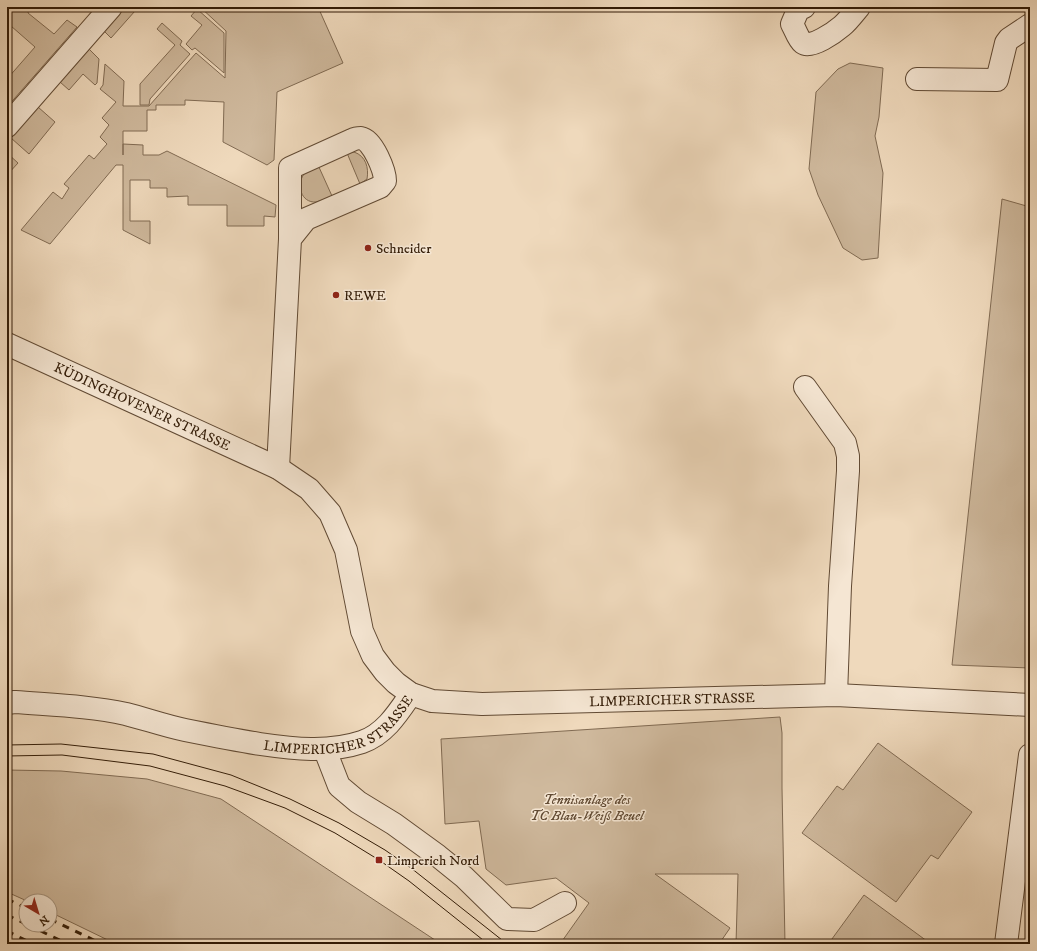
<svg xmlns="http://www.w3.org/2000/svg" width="1037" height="951" font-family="'IM FELL DW Pica',serif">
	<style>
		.green { fill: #cfb99d; stroke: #806a52 }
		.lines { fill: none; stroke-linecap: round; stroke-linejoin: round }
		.minor-casing { stroke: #614a34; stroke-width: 24 }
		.minor { stroke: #f5e6d3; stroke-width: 22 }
		.tram { stroke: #321b06; stroke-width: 1 }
		.rail { stroke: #321b06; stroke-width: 3; stroke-dasharray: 7 7; stroke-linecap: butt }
		.poi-dot { fill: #8f2418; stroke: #f5e6d3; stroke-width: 1.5 }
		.labels { text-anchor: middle; stroke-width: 3; stroke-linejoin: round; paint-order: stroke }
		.poi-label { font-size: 14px; fill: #321b06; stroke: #f5e6d3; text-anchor: start }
		.street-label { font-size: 14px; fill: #321b06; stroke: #f5e6d3 }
		.park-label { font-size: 14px; font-style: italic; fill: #614a33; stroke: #f5e6d3 }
	</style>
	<rect width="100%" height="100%" fill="#efd9bc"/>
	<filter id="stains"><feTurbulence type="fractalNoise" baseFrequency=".005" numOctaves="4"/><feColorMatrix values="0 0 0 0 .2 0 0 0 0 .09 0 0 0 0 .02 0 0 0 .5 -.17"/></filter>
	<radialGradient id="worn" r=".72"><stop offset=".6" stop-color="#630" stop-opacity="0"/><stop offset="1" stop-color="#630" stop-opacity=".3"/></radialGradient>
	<g class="green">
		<path d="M7,7H29L28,13L54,34L67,20L77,27L7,107V79L35,47L11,26L7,31Z"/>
		<path d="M125,7H130L135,11L111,38L104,31Z"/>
		<path d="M200,7H318L343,63L277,92L274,160L267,165L223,142L224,102L185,100V105H156V110H147V131H123V155V144L143,145V155H159L167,151L276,205L275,217L264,216V226H227V205H188V196L167,197V188H150V180H130V221H150V244L123,230V165H116L50,244L21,230L53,192L62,199L69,188L64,184L89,155L94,159L107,144L100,137L109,125L102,118L116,102L100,89L103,85L105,64L124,81L123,106H149L196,53L225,78L226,31Z"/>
		<path d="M197,9L224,33V73L195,48L192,50L186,44L202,25L191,16Z"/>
		<path d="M162,23L182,41L180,45L190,54L150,99L149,105H140V84L175,45L157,29Z"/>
		<path d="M89,49L99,59L97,83L95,85L83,74L69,90L60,82Z"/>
		<path d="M850,63L883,68L879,117L875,136L883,173L878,258L862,260L843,248L818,195L809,169L816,92L838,69Z"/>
		<path d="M38,107L55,122L29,154L11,138Z"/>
		<path d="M354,152C366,156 369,168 367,179L360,184L347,153Z"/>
		<path d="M7,153L18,163L7,175Z"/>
		<path d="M318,165L332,196C327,198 321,201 316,202C301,203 296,185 304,174C308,170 314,168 318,165Z"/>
		<path d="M1002,199L1030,207V668L952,665Z"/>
		<path d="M780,717L782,733V788L785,944H736L738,874H655L730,928L719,944H560L589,903L556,878L506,885L486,869L479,821L445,824L441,739Z"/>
		<path d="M878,743L972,812L938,859L931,855L896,902L802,833L837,786L843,790Z"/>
		<path d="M7,770L61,771L147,779L221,799L441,944H116L50,912V901H27L7,892Z"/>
		<path d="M864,895L931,944L829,943Z"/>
	</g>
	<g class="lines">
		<g class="minor-casing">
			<g id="minor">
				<path d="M804,7L798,10L792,24C795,29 798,39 803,43C811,49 835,32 842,26C848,21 854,13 859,7"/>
				<path d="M917,79L997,80L1006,43L1009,39L1030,25"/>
				<path d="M7,126L111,7"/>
				<path id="s1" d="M7,344L278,468L309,489L330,513L346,550L362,631L373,656L385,672L396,683L411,694L432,701L482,704L836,695L1030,705"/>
				<path d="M805,387L845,443L848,456V471L840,586L836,695"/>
				<path d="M278,468L290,239V168L352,140C354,139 359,138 361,138C373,140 385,171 385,181L380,187L306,219L290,239"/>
				<path id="s2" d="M7,703L15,702C52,705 90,706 126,714C146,719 165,726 185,730C210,735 235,740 260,744C294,749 329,753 362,742C385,734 398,713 411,694"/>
				<path d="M325,750L339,786L358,802L394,824L438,856L464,877L507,919L534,920L565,903"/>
				<path d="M1006,944L1030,755"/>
			</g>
		</g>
		<use href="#minor" class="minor"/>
		<g class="tram">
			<path d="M7,745L61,744L153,754L231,775L290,799L339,823L385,850L411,868L507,944"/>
			<path d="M7,756L62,755L150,766L225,786L285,808L335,833L379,860L409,881L488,944"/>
		</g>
		<g class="rail">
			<path d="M7,899L26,908"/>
			<path d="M7,915L26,924"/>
			<path d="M50,919L102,944"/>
			<path d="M28,925L68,944"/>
			<path d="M7,931L33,944"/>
		</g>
	</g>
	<g class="poi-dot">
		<circle cx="368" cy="248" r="4"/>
		<circle cx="336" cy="295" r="4"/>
		<rect x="375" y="856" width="8" height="8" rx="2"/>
	</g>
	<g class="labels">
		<g class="poi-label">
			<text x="376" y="253">Schneider</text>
			<text x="344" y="300">REWE</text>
			<text x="387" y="865">Limperich Nord</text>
		</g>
		<g class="street-label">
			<text dy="5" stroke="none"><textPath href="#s1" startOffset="149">KÜDINGHOVENER STRASSE</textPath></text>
			<text dy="5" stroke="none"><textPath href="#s1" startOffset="834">LIMPERICHER STRASSE</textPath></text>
			<text dy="5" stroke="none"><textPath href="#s2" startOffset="344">LIMPERICHER STRASSE</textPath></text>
		</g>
		<g class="park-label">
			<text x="587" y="804">Tennisanlage des<tspan x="587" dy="16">TC Blau-Weiß Beuel</tspan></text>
		</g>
	</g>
	<rect width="1037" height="951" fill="none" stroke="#efd9bc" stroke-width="24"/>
	<rect x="8" y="8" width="1021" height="935" fill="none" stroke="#321b06" stroke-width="2"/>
	<rect x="12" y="12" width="1013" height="927" fill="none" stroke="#321b06"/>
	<g transform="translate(38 913) rotate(142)"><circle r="19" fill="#f5e6d3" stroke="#a79581"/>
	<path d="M0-3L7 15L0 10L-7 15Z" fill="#8f2418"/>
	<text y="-6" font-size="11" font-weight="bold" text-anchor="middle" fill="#321b06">N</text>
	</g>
	<rect width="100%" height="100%" filter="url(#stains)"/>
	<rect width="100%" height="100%" fill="url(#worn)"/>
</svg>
